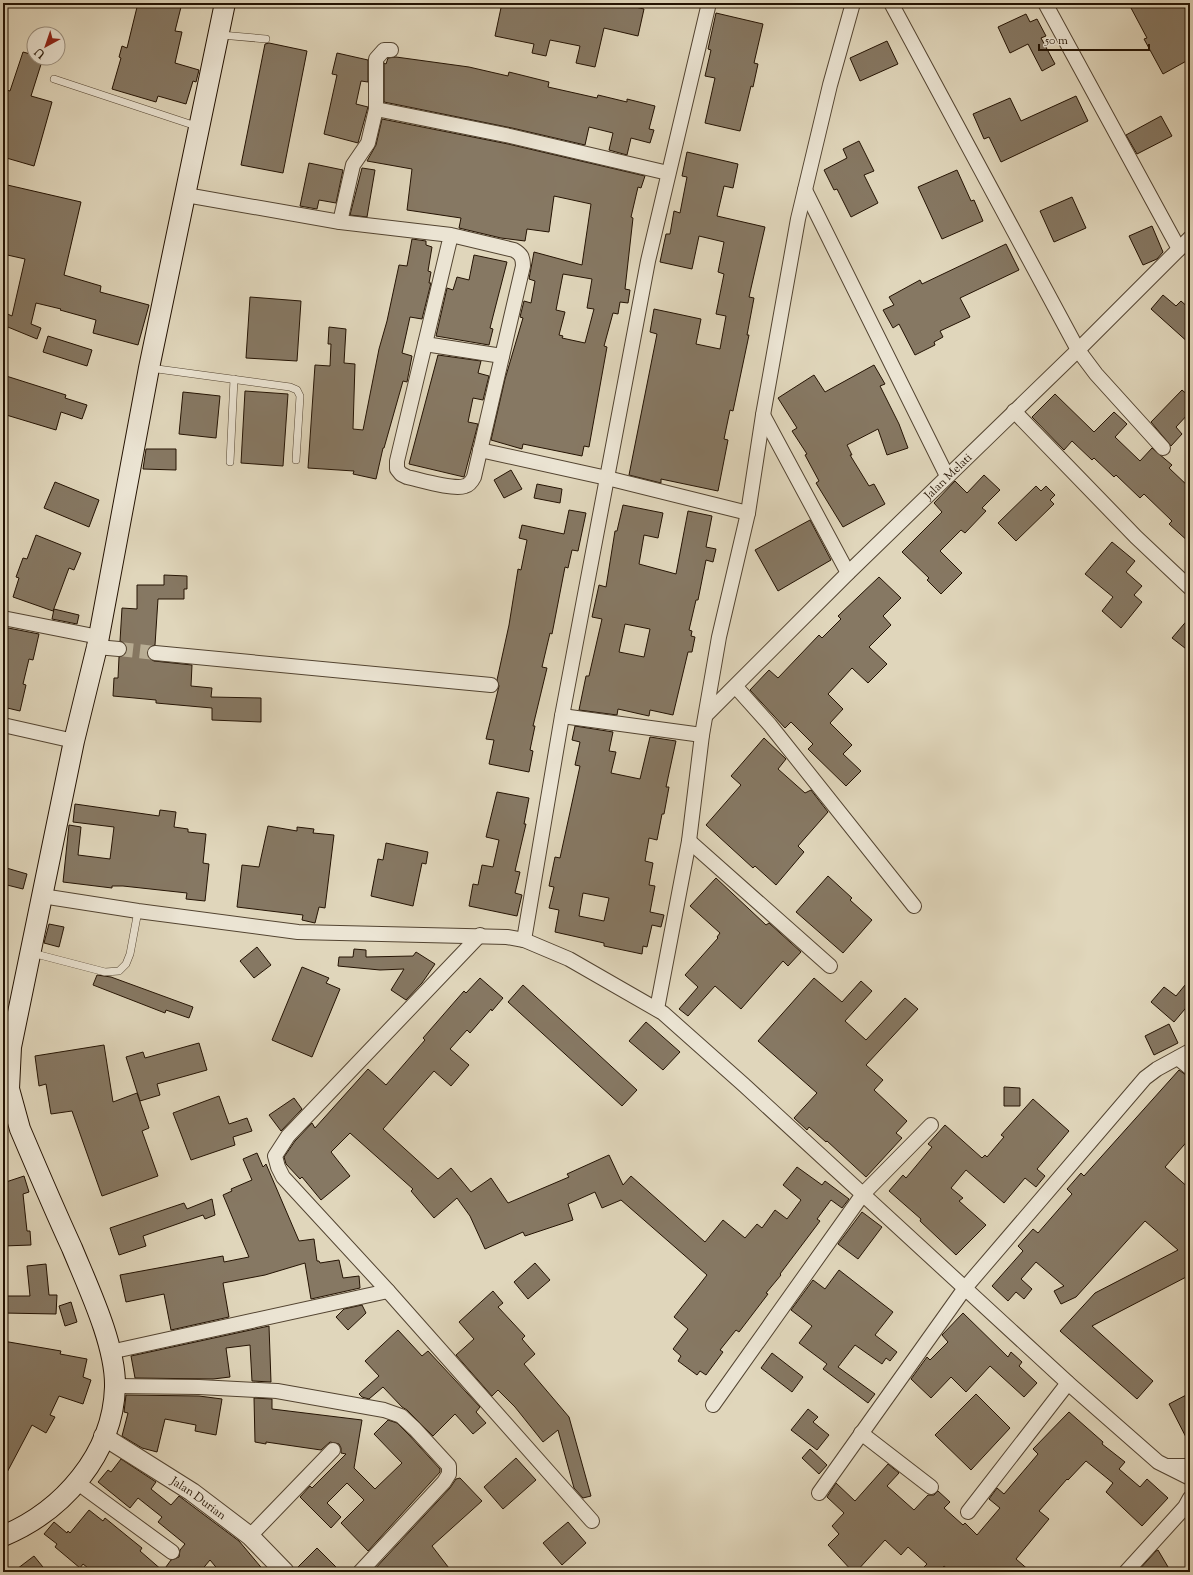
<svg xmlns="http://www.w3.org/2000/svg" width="1193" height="1575" font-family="'Sorts Mill Goudy',serif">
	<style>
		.building { fill: #867863; stroke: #241303; fill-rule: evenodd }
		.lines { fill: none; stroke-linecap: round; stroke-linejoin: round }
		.minor-tunnel { stroke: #baaf96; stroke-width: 14; stroke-dasharray: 14 7; stroke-linecap: butt }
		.service-casing { stroke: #534431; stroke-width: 8 }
		.minor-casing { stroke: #534431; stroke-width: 16 }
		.tertiary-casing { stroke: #534431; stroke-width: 20 }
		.secondary-casing { stroke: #241303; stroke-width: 22 }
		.service { stroke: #ebe4d3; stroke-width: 7 }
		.minor { stroke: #ebe4d3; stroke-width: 14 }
		.tertiary { stroke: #ebe4d3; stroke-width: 18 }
		.secondary { stroke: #ebe4d3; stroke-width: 20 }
		.labels { text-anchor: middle; stroke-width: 4; stroke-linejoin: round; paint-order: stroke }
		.street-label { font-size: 12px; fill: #241303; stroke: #ebe4d3 }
	</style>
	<rect width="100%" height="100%" fill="#e0d6bb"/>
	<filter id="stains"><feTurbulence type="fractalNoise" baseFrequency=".005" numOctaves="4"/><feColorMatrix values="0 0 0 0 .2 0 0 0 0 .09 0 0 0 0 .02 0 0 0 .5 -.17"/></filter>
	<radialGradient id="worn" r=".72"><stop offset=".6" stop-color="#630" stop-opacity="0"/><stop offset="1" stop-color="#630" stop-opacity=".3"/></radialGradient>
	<g class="building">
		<path d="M138,3H182L175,31L182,32L175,63L199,70L196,82L193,81L186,104L158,96L156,102L112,89L121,58L119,57L122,46L127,48Z"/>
		<path d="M502,3H618L644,9L638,36L604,28L595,67L576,63L580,46L550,40L546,56L532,53L534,44L495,36Z"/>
		<path d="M1140,3H1182L1190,17V59L1163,74L1144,39L1147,38L1131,8Z"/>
		<path d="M716,13L763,24L754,63L758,64L753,87L751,86L740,131L705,123L715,78L705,76L711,50L708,49Z"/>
		<path d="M1026,14L1030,22L1037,19L1046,36L1041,38L1055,64L1042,71L1028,44L1010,53L998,27Z"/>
		<path d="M887,41L898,64L860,81L850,58Z"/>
		<path d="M269,43L307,51L283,173L241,165L265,44Z"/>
		<path d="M23,52L34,55V58H43L31,96L52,102L34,166L3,157V89L10,91Z"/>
		<path d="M337,53L368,60V82L361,81L356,104L368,107L358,143L324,134L337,75L332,74Z"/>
		<path d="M396,57L469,67L508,76L509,72L549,82L548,87L597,98L598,95L627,102V99L655,106L649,129L654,130L650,143L631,138L627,155L609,150L613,133L589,127L585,145L512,128L384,102V63L386,64L388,58Z"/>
		<path d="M1076,96L1088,121L1001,162L989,137L984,139L973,114L1010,98L1021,121Z"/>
		<path d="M1161,116L1172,136L1137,154L1126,135Z"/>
		<path d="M382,119L508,144L645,176L641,188L638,187L631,217L633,218L625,289L630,290L628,303L620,302L618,314L613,313L604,346L607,347L589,447L584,446L582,456L523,444L522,449L491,440L505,379L523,318L520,317L524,301L531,303L535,281L529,279L534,252L582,265L591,204L554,196L549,232L527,229L525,241L501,238L459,228L461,218L407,210L412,169L367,161L376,145ZM563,274L592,279L587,308L594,309L585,343L562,338L563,336L559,335L565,312L556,310Z"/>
		<path d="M859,141L874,171L864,175L878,203L851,217L837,189L834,190L824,170L847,158L843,149Z"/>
		<path d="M687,152L738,164L733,188L724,186L717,216L765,227L749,297L754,298L747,335H749L733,411L730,410L724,439L728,440L718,491L661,479V483L629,475L657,334L650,332L654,309L701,319L696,344L720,349L726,316L716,314L724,274L718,272L724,242L699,236L692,269L660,262L666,234H670L674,211L680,213L687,177L682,176Z"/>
		<path d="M309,163L343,170L336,203L319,200L317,209L300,206Z"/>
		<path d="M362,168L375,170L367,217L350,215Z"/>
		<path d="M957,170L971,201L974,200L983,221L942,239L918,187Z"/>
		<path d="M3,184L81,202L64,275L101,286L100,292L149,305L138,345L93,333L96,320L60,310L61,309L36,303L31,324L41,328L37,339L3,325V312L12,316L25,259L3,254Z"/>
		<path d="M1072,197L1086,228L1054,242L1040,211Z"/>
		<path d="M1152,226L1163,252L1157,259L1143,265L1129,236Z"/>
		<path d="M412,239L426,241V245L432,247L428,271L431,272L429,283H431L422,319L410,317L402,353L412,356L407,382L403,381L384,448H383L376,479L353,474L354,471L308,468L315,365L330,366L331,344H328L329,327L346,329L344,363L355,364L353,429L363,430L379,349L387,321L399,265L407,266Z"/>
		<path d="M1006,244L1019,270L960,298L970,317L940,331L943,337L934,342L935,345L915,355L899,324L893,328L883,310L894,305L889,297L920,280L922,284Z"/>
		<path d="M474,255L507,262L490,328L493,329L489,345L436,336L447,288L453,290L457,277L469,280Z"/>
		<path d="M1163,295L1176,306L1181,301L1190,309V344L1151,309Z"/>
		<path d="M250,297L301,301L297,361L246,358Z"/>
		<path d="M48,336L92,350L87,366L43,352Z"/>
		<path d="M438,355L481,361L478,373L489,376L483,400L473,398L468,422L478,424L464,477L409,464Z"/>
		<path d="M874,365L885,384L880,386L899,424L908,448L887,455L878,429L847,445L852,455H850L869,486L874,484L885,504L843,527L816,483L819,481L805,455L807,454L792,431L797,428L778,398L814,375L825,392Z"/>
		<path d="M3,375L66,395L65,398L87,405L82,419L61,412L56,430L3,414Z"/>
		<path d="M1182,390L1190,397V412L1176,427L1182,434L1171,446L1151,422Z"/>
		<path d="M245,391L288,394L283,466L241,463Z"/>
		<path d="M183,392L220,396L216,438L179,434Z"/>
		<path d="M1055,394L1094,432L1114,412L1127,424L1115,437L1140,461L1152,448L1172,465L1169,468L1190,488V543L1169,524L1172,521L1144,494L1140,498L1116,475L1114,477L1094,458L1092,460L1072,441L1064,450L1032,417Z"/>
		<path d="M146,449H176V470L143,469Z"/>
		<path d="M511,470L522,489L504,498L494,480Z"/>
		<path d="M984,475L1000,490L982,508L986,511L965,533L961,530L940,551L962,573L941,594L927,580L929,578L902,552L942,512L934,503L955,481L967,493Z"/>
		<path d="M55,482L99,500L89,527L44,508Z"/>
		<path d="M537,484L562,489L560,503L534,498Z"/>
		<path d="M1036,486L1041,491L1046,486L1055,495L1050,500L1054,504L1016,541L998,523Z"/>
		<path d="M623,505L663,513L658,538L644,535L639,564L676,574L688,511L712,516L706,547L716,549L713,562L706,560L698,600H696L689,630L692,631L691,636L695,637L692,652H688L673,715L650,710L649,716L618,709L617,715L579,710L586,676H589L602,619L592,617L599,585L606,587L615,531H617ZM625,624L650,629L644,657L619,652Z"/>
		<path d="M569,510L586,513L578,551L572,550L568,568L565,567L552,634L550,633L542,667L547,668L533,726H535L530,750L533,751L529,772L489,764L494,740L486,739L499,686L497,680L509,625L518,569L521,570L527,540L519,538L522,525L564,534Z"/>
		<path d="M810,520L831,560L778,591L755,550Z"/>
		<path d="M36,535L81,553L74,570L69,568L53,611L13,597L19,578L16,577L23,558L27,559Z"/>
		<path d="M1112,542L1135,561L1126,572L1142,586L1134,595L1142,602L1121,628L1102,611L1113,597L1085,574Z"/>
		<path d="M164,575L187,576V589H184V599H158L155,645L148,648L147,657L154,661L192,665L191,686L212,688L211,697L261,698V722L212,720V708L156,703V700L113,696L114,678H118L119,657L126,654L127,650V645L120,641L122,608L137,609V585H164Z"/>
		<path d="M879,577L901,598L883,616L891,625L869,647L887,664L868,683L852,668L828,694L843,709L830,723L852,745L843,754L861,771L846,786L808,749L813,744L791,722L785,728L750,690L769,670L778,678L819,635L822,638L841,619L838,616Z"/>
		<path d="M54,609L79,615L77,624L52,619Z"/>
		<path d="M1190,617V652L1172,638Z"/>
		<path d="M3,627L39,634L33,660L29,659L23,684L26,685L20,711L3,707Z"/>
		<path d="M575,726L613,732L609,751L616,752L611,773L640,779L650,737L676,741L666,787H669L664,814H662L657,840L649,838L645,861L653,863L649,885L655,886L650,912L664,915L661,927L652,925L647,947L643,946L642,954L604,946V943L555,932L559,910L549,908L554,887L549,886L555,857L560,858L580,766L575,765L580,742L572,740ZM583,893L609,898L604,921L579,916Z"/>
		<path d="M764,738L786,759L778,769L805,793L811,790L828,812L798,846L804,852L776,885L755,866L753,868L706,825L741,785L731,776Z"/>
		<path d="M497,792L529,798L524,824H526L515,871L520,872L515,893L522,895L517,916L469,906L473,884L478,885L482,865L493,867L499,840L486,837Z"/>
		<path d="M75,804L159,816L160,810L176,812L174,827L188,829V832L206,834L203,863L209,864L205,901L186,899L187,893L123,886H112V888L63,882L69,825L81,827L78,855L110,859L114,827L73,822Z"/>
		<path d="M268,826L297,831V827L314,829L313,833L334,835L325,908L319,907L315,923L302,920L303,915L237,907L242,865L259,867Z"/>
		<path d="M386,843L428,852L426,864L422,863L413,906L371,896L378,859L383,860Z"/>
		<path d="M3,867L27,874L23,889L3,884Z"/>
		<path d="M828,876L852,898L850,900L872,920L843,953L796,912Z"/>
		<path d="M716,878L766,925L769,923L801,952L788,966L783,961L741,1009L715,986L688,1016L679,1009L698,987L685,975L718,938L717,937L720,933L690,906Z"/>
		<path d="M49,924L64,927L59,947L44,943Z"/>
		<path d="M257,947L271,965L254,978L240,961Z"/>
		<path d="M354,949L366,950V957L413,956L416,952L435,964L422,983L406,1000L391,990L404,969L380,970L338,966L339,957H353Z"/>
		<path d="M302,967L329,978L326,983L340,989L312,1057L272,1040Z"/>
		<path d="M97,975L111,977L193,1007L189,1018L166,1010L165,1013L93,985Z"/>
		<path d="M480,978L503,998L492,1011L491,1009L470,1033L467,1030L450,1049L469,1065L451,1086L434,1071L383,1129L438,1179L451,1168L471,1192L491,1178L508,1203L569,1177L567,1174L609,1155L623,1185L631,1176L705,1242L723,1220L745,1238L757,1224L762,1228L775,1210L787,1219L801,1200L783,1185L797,1167L822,1185L825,1181L849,1199L842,1208L831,1200L817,1219L820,1221L780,1274L781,1275L766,1293L768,1294L739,1332L736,1330L720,1350L723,1352L706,1375L700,1371L697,1375L678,1361L681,1356L673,1349L688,1329L674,1317L707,1275L621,1200L602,1208L595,1192L568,1204L573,1220L525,1236L523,1232L485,1249L470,1216L457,1198L434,1218L411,1191L413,1189L350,1133L331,1152L350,1176L321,1200L302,1177L300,1179L286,1164L284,1157L295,1141L312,1123L315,1128L368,1069L386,1085L425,1040L423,1038L464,991L466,993Z"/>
		<path d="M814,978L842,1002L861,981L872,991L845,1021L866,1040L905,998L918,1009L866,1065L883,1080L874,1090L907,1121L896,1133L902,1138L866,1177L827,1141L826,1142L809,1127L807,1130L794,1118L817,1093L758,1041Z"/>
		<path d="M1190,979V1003L1174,1022L1151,1002L1164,987L1176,996Z"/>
		<path d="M523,985L637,1090L622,1106L508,1002Z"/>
		<path d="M646,1022L680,1052L663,1070L629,1041Z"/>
		<path d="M1169,1024L1178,1043L1154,1055L1145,1036Z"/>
		<path d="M199,1043L207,1070L157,1084L160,1095L140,1101L126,1057L143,1052L145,1058Z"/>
		<path d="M104,1045L113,1102L137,1093L149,1128L142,1131L158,1176L102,1196L72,1111L51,1114L46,1084L39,1086L35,1056Z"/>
		<path d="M1179,1070L1190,1078V1138L1165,1167L1190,1189V1275L1092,1326L1153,1381L1137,1399L1060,1331L1095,1293L1178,1250L1145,1221L1076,1297L1061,1304L1054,1291L1064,1286L1036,1262L1021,1279L1032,1289L1024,1299L1016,1292L1008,1301L992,1286L1023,1251L1018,1246L1033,1229L1038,1233L1072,1194L1067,1189L1081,1173L1084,1176Z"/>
		<path d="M1004,1087L1020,1088V1106H1004Z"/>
		<path d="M219,1096L229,1124L247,1118L252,1131L233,1137L235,1145L191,1160L173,1113Z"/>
		<path d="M294,1098L302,1109L281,1131L269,1115Z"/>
		<path d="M1033,1099L1069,1131L1037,1169L1045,1176L1036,1187L1025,1178L1004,1203L966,1170L951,1188L963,1198L959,1201L986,1225L956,1255L920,1221L921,1219L889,1191L903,1175L906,1178L932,1147L928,1144L945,1125L982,1158L985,1155L987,1157L1004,1137L1001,1135Z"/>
		<path d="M257,1153L263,1167L266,1164L299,1241L314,1239L317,1261H319L320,1263L339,1260L343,1278L359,1276L360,1288L311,1299L305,1263L265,1275L223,1283L229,1317L171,1330L164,1294L126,1302L120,1275L223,1256L224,1262L249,1257L223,1195L232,1191L231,1189L252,1180L243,1159Z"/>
		<path d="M24,1176L29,1192L23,1194L27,1231H30L31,1245L3,1246V1183Z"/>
		<path d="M212,1199L215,1215L205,1219L203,1215L143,1236L146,1246L119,1255L110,1228L184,1203L187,1209Z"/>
		<path d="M862,1212L882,1227L858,1259L838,1244Z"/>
		<path d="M535,1263L550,1280L528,1299L514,1282Z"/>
		<path d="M46,1264L49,1295H57L56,1314L3,1313V1296H30L27,1266Z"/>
		<path d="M839,1270L893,1312L875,1335L897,1352L890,1361L886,1358L882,1364L855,1345L838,1367L875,1394L868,1403L823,1369L827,1364L799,1343L812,1326L791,1310L813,1280L825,1289Z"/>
		<path d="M493,1291L503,1303L498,1307L525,1336L522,1339L535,1354L524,1364L569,1417L591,1496L583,1498L574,1488L558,1430L543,1442L515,1407L498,1390L492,1396L456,1355L474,1339L459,1322Z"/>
		<path d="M71,1302L77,1322L65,1326L59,1306Z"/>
		<path d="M362,1305L366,1313L348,1330L336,1317L344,1309Z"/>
		<path d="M963,1313L1008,1357L1011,1352L1022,1362L1019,1366L1037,1383L1024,1397L990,1366L966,1392L951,1377L931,1398L911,1379L927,1357L930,1360L948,1342L942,1335Z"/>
		<path d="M269,1326L271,1382L252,1381L250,1345L226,1348L230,1377L213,1379L135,1378L131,1356Z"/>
		<path d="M398,1330L422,1356L428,1351L480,1407L476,1412L486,1423L473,1434L455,1414L433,1436L407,1410L402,1407L383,1387L369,1399L362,1397L359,1394L379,1376L365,1361Z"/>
		<path d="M3,1341L61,1351L60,1354L87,1359L83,1377L91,1380L83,1404L59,1396L50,1415L55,1417L46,1433L32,1425L3,1480Z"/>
		<path d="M772,1353L803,1377L792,1392L761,1368Z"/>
		<path d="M1190,1393V1445L1169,1404Z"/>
		<path d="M976,1394L1010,1428L971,1470L935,1435Z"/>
		<path d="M126,1395L199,1396L222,1399L216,1435L195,1431L196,1425L165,1419L157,1452L142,1448L122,1436L128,1413L124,1412Z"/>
		<path d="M254,1398L272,1399V1409L362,1420L354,1468L375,1489L402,1463L374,1434L388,1420L397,1423L409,1435L440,1469V1472L368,1551L341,1523L364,1500L347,1483L327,1503L341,1517L331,1528L300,1497L310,1486L312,1488L346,1454L341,1453V1448L339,1444L330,1442L321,1450L266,1442V1444L255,1442Z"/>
		<path d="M808,1409L818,1417L813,1422L829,1435L817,1450L791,1430Z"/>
		<path d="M1069,1412L1103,1442L1102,1444L1125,1462L1119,1469L1140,1487L1147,1479L1168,1498L1142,1526L1106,1492L1113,1483L1086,1461L1068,1480L1067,1479L1039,1511L1049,1519L1016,1559L1031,1572H951L944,1566L938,1572H919L927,1564L908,1547L901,1555L885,1540L856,1572H853L828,1545L839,1534L832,1526L844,1513L827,1497L836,1483L855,1501L888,1464L899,1473L887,1486L914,1510L928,1495H934L938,1491L950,1502L944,1508L963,1525L965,1523L977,1535L1000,1508L989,1499L997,1488L1004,1494L1038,1454L1033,1449Z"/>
		<path d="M810,1449L827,1465L819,1474L802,1458Z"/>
		<path d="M516,1458L536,1480L503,1509L484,1487Z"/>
		<path d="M121,1459L156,1482L151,1489L171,1505L179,1496L239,1541L265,1572H220L210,1560L200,1572H93L83,1564L80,1568L55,1547L57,1544L44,1534L54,1522L67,1533L68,1531L70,1533L89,1510L103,1521L105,1518L132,1540L142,1548L140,1551L163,1571L171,1560L179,1557L180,1550L185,1544L158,1522L162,1517L138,1498L130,1508L98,1482L108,1470L111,1472Z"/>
		<path d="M460,1478L482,1501L432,1546L452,1572H372L450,1488L456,1479Z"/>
		<path d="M568,1522L586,1543L562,1565L543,1543Z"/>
		<path d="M317,1548L341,1572H295V1570Z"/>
		<path d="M1158,1550L1171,1572H1137L1156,1551Z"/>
		<path d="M34,1556L47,1572H13Z"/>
	</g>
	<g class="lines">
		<path class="minor-tunnel" d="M119,649L155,653"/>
		<g class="service-casing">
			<g id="service">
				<path d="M221,35L266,39"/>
				<path d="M54,79L199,127"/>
				<path d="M150,368L290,387L297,390L300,396L296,460"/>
				<path d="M230,462L234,379"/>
				<path d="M32,953L105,972L119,971L126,964L130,954L138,911"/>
			</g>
		</g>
		<g class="minor-casing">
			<g id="minor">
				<path d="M891,3L1078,350L1096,374L1163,448"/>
				<path d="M1045,3L1179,249"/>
				<path d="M376,109L510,136L668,173"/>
				<path d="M805,190L947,476"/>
				<path d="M186,195L340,222L451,235L514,250C521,254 523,257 523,266L474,477C472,481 469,485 465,486C453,490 421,480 407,477L401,474L397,469V461L451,235"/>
				<path d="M340,222L353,165L368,143L376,109V59L384,50H391"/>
				<path d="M425,344L502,356"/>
				<path d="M1014,411L1136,537L1190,588"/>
				<path d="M763,415L848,573"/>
				<path d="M480,450L607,478L748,513"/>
				<path d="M3,618L99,637"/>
				<path d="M97,647L119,649"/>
				<path d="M155,653L491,685"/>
				<path d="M736,687L770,725L914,906"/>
				<path id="s1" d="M706,715L848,573L1078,350L1190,238"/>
				<path d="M562,716L702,735"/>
				<path d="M3,725L74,741"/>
				<path d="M689,841L830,966"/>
				<path d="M42,896L138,911L298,932L507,937L524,940L569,959L663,1013L744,1085L1068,1383L1158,1462L1190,1478"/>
				<path d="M480,935L288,1136L275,1156L278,1167L283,1177L388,1291L592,1521"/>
				<path d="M524,940L562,716L648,261L709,3"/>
				<path d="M657,1009L689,841L702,735L719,637L748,513L763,415L798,219L830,85L853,3"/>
				<path d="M1178,1058L1190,1068"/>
				<path d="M110,1352L388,1291"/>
				<path d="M115,1386L199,1387L277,1391L384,1410L401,1416L415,1429L449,1466V1474L444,1482L360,1572"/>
				<path d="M713,1405L863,1194L931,1125"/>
				<path d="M861,1433L931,1487"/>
				<path d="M1168,1466H1190"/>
				<path d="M78,1483L172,1552"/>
				<path d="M819,1493L965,1288L1145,1078L1157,1069L1190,1051"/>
				<path d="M968,1512L1068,1383"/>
				<path d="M250,1536L333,1450"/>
				<path d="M1126,1572L1185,1507L1190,1498"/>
			</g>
		</g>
		<g class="tertiary-casing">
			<g id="tertiary">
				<path id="s2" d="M103,1436L192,1492L250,1536L285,1572"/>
			</g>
		</g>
		<g class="secondary-casing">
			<path id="secondary" d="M3,1536C63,1511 113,1454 115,1387C116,1345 88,1287 72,1248C54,1209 37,1169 20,1129L9,1089L11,1047L74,741L97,647L149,368L225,3"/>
		</g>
		<use href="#service" class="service"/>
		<use href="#minor" class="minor"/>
		<use href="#tertiary" class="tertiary"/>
		<use href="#secondary" class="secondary"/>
	</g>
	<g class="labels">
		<g class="street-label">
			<text dy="4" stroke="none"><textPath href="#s1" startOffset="340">Jalan Melati</textPath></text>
			<text dy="4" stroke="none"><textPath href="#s2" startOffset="114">Jalan Durian</textPath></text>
		</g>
	</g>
	<rect width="1193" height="1575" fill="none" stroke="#e0d6bb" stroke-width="16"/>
	<rect x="4" y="4" width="1185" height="1567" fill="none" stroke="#241303" stroke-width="2"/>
	<rect x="8" y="8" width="1177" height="1559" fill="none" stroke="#241303"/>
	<g transform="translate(46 46) rotate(220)"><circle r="19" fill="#ebe4d3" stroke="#9b9080"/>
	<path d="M0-3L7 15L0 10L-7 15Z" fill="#8f2418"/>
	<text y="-6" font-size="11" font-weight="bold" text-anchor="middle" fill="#241303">U</text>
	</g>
	<path d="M1039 44v6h110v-6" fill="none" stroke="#241303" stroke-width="2"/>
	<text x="1045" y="44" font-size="12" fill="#241303" stroke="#ebe4d3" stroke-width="3" paint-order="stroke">50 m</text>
	<rect width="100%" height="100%" filter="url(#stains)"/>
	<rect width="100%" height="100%" fill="url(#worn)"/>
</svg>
